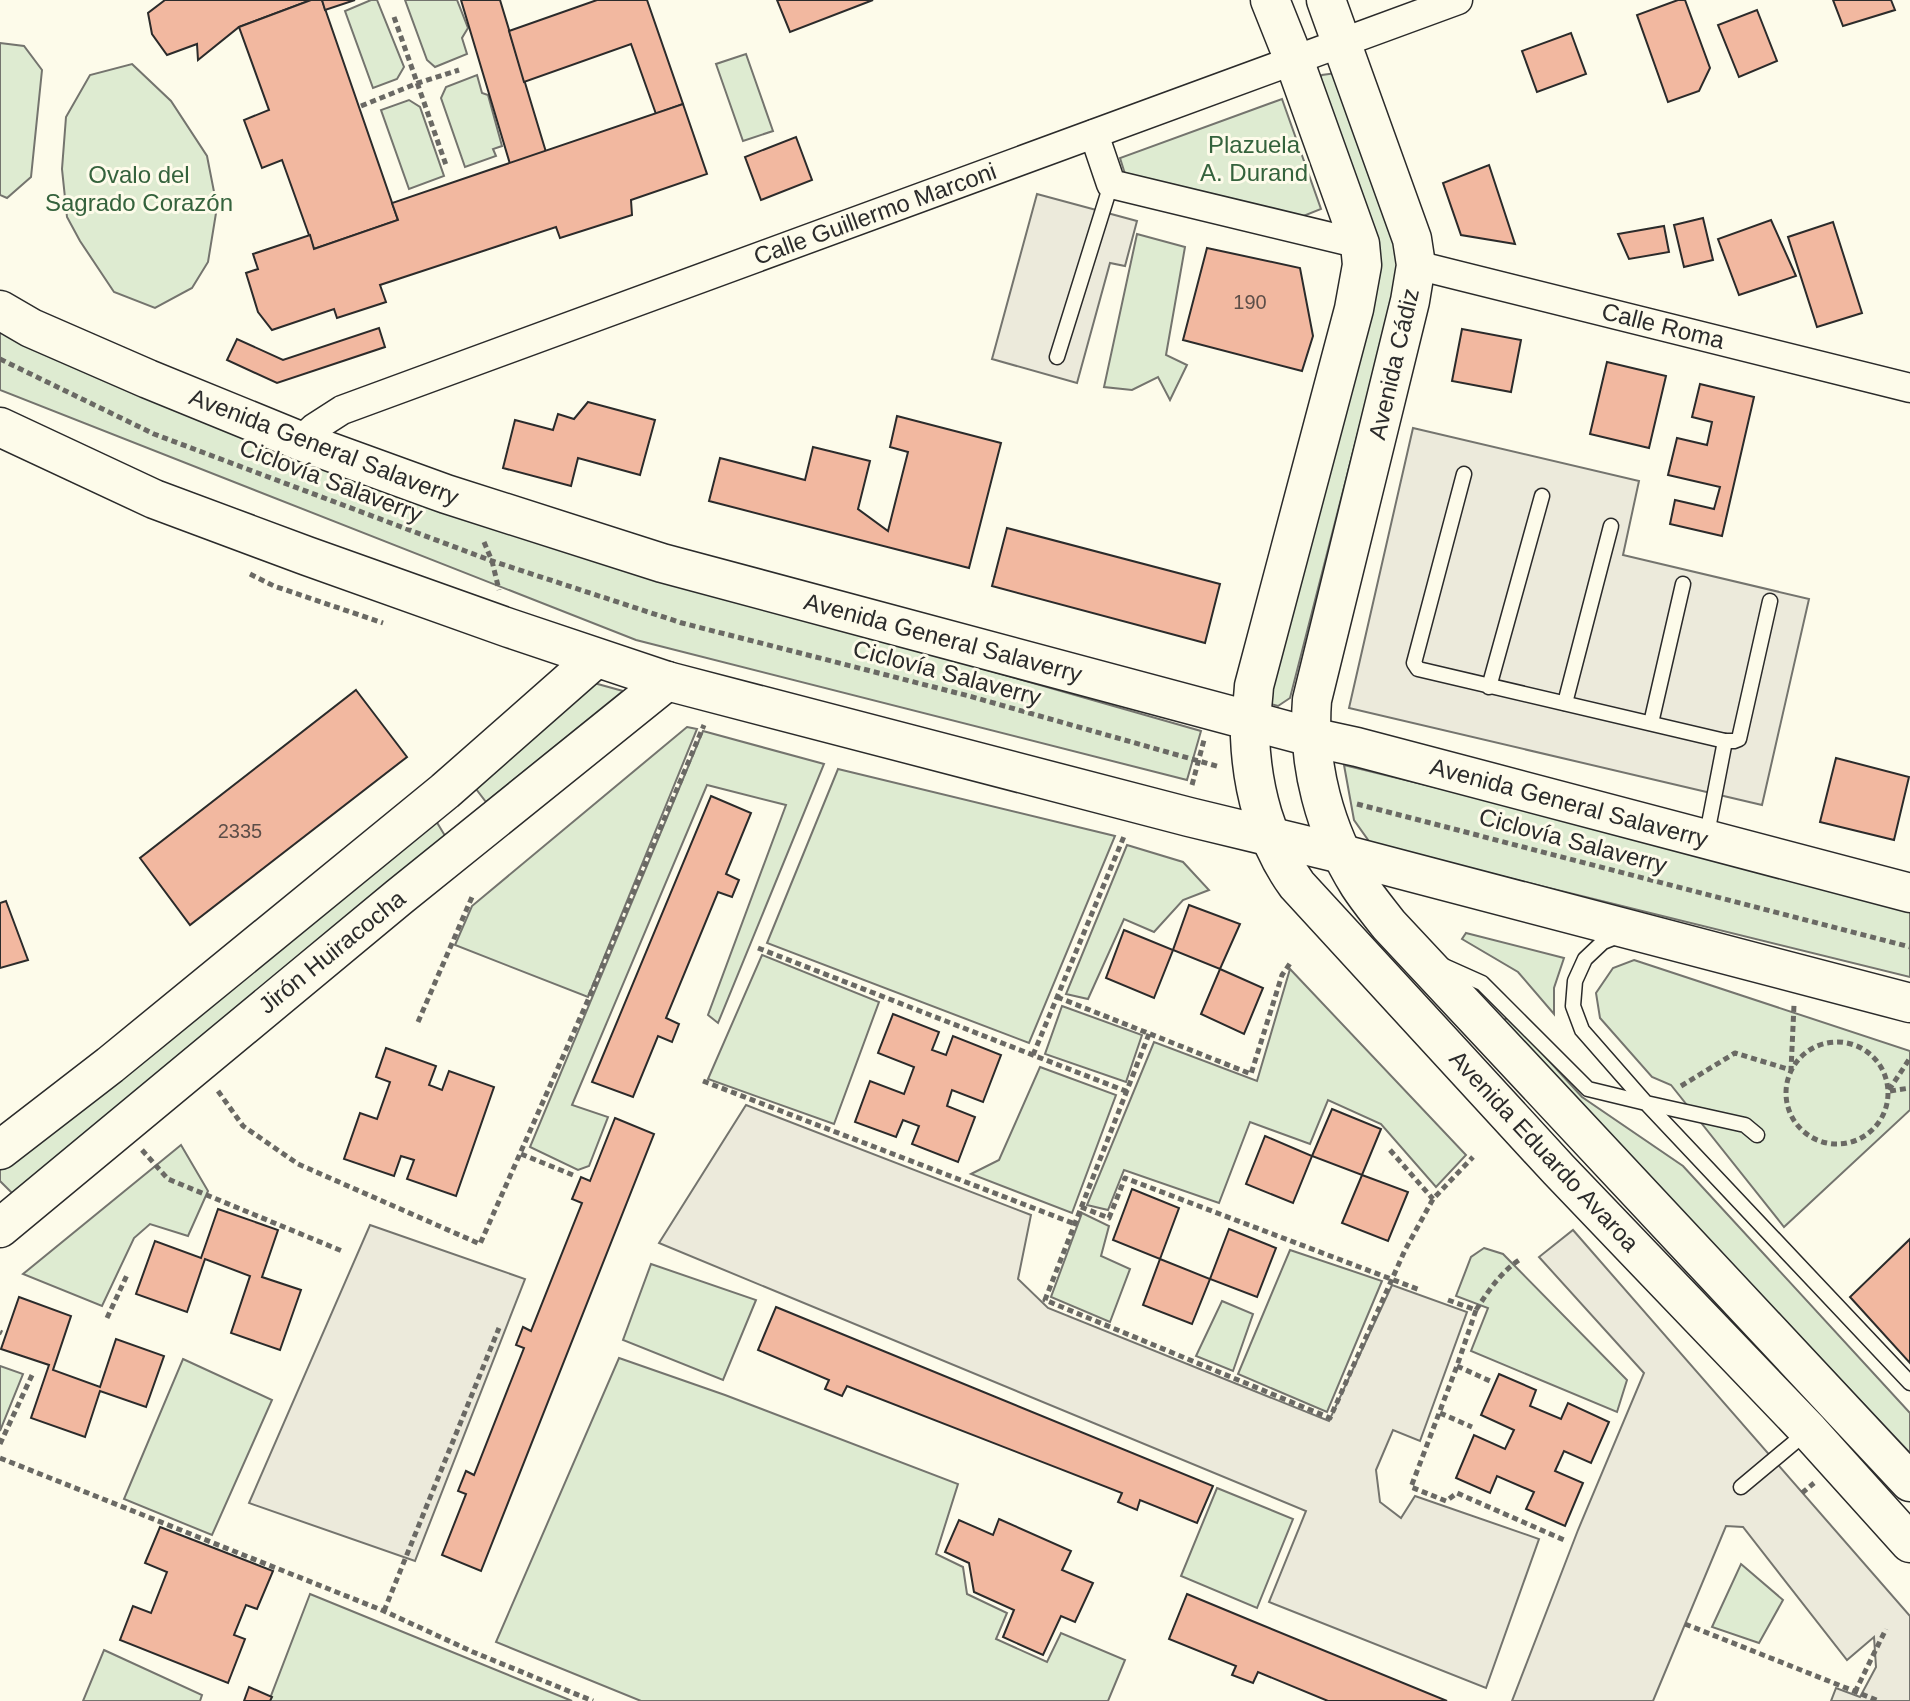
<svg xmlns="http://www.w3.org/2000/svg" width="1910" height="1701" font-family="Helvetica,sans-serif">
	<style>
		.green { fill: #deebd1; stroke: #74746e; stroke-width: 2 }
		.parking { fill: #eceadb; stroke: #74746e; stroke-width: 2 }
		.building { fill: #f2b8a0; stroke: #2b2b2b; stroke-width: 2 }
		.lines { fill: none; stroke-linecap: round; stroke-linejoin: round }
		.lane-casing { stroke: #2b2b2b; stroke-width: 17 }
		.street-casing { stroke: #2b2b2b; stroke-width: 31 }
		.secondary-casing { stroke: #2b2b2b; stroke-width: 41 }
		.path { stroke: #6a6964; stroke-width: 5; stroke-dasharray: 6 4; stroke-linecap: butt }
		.lane { stroke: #fdfbea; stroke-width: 14 }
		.street { stroke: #fdfbea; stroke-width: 28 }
		.secondary { stroke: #fdfbea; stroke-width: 38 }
		.labels { text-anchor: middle; stroke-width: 6; stroke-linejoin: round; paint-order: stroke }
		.number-label { font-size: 20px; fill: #5d4e48 }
		.park-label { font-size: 24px; fill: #34623c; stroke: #fdfbea }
		.street-label { font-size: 24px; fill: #2b2b2b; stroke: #fdfbea }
	</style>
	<rect width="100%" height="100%" fill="#fdfbea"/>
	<g class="green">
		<path d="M371,0H377L404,67L397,79L373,88L345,11Z"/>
		<path d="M405,0H457L468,28L462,38L467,54L435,67L427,60Z"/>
		<path d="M0,43L24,46L42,70L31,177L7,198L0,195Z"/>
		<path d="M746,54L773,131L743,141L716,64Z"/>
		<path d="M132,64L171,101L207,156L217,207L208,262L192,288L155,308L114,292L80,241L67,217L62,169L66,117L90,75Z"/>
		<path d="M1336,73L1394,237L1398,264L1394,292L1290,698L1278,706L1267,703L1375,291L1316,83L1322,75Z"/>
		<path d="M477,75L482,93L488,95L502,146L493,149L496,156L465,167L441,98L446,87Z"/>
		<path d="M1282,99L1321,209L1301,217L1125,174L1120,158Z"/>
		<path d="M409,100L420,107L444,176L409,189L381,110Z"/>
		<path d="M1137,234L1185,247L1166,355L1187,365L1170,400L1158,377L1132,390L1104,387Z"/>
		<path d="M0,324L654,575L1201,731L1187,780L636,640L0,390Z"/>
		<path d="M594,683L623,691L486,802L470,781Z"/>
		<path d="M687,727L697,729L588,997L455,945L472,906Z"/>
		<path d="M703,731L824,764L718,1023L708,1015L786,805L707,785L572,1105L608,1117L589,1166L578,1170L530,1147Z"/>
		<path d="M1344,765L1910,903V977L1371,844L1354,820Z"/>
		<path d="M838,769L1115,836L1029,1043L767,943Z"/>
		<path d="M433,816L447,839L15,1196L0,1181V1170Z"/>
		<path d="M1127,845L1183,862L1209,890L1183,900L1154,932L1124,919L1088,999L1066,994Z"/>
		<path d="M1466,933L1564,958L1554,988V1014L1518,972L1462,939Z"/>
		<path d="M762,955L879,1002L834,1124L708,1079Z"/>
		<path d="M1634,960L1910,1051V1110L1784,1227L1671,1085L1652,1077L1600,1018L1596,993L1613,968Z"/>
		<path d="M1290,969L1466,1155L1436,1187L1381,1124L1328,1100L1310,1144L1250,1122L1219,1203L1124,1170L1108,1210L1087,1205L1154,1042L1257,1081Z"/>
		<path d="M1062,1006L1142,1035L1126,1082L1045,1054Z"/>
		<path d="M1509,1017L1582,1097L1683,1166L1910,1413V1453L1502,1021Z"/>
		<path d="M1040,1067L1116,1095L1072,1213L971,1174L999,1160Z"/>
		<path d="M181,1145L208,1191L188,1236L150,1224L134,1238L102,1306L23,1274Z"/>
		<path d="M1082,1213L1109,1226L1101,1256L1130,1269L1110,1322L1051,1297Z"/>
		<path d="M1484,1248L1503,1254L1627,1380L1617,1412L1471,1351L1488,1308L1456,1296L1471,1257Z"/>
		<path d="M1290,1250L1382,1281L1327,1412L1238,1374Z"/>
		<path d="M651,1264L756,1300L723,1380L623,1340Z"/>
		<path d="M1222,1301L1253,1314L1233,1371L1196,1356Z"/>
		<path d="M619,1358L725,1395L958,1484L936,1554L963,1567L967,1594L1007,1613L996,1639L1047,1662L1061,1633L1125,1660L1108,1701H641L496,1642Z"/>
		<path d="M183,1359L272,1400L212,1535L124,1499Z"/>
		<path d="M0,1366L23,1374L0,1431Z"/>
		<path d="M1217,1488L1293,1519L1257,1608L1181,1576Z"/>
		<path d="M1741,1564L1783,1600L1759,1643L1712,1627Z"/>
		<path d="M310,1594L572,1701H269Z"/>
		<path d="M104,1650L202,1695L200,1701H83Z"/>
	</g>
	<g class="parking">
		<path d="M1037,194L1137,221L1125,266L1110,263L1077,383L992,359Z"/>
		<path d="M1413,428L1639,481L1623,555L1809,599L1762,805L1349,708Z"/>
		<path d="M746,1105L1031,1215L1018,1279L1048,1308L1329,1421L1392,1285L1467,1312L1420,1441L1393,1430L1376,1470L1380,1502L1401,1518L1415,1496L1539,1539L1486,1688L1269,1602L1306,1511L659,1243Z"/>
		<path d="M370,1225L525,1279L415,1561L249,1503Z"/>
		<path d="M1573,1230L1910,1616V1701H1831L1836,1688L1860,1697L1876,1667L1874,1637L1847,1660L1743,1527L1726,1526L1653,1701H1512L1578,1530L1644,1373L1539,1257Z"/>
	</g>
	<g class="building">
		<path d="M165,0H311L239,27L198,60L197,44L167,55L152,34L148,13Z"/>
		<path d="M311,0H322L398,220L314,249L282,160L262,168L244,120L269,110L239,27Z"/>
		<path d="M322,0H355L325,10Z"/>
		<path d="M461,0H500L546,152L510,164Z"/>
		<path d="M597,0H647L683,104L656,114L631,44L524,82L509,31Z"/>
		<path d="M777,0H873L790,32Z"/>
		<path d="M1678,0H1685L1710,68L1699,91L1668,102L1637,15Z"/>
		<path d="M1833,0H1891L1895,10L1843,26Z"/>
		<path d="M1757,10L1777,61L1739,77L1718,25Z"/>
		<path d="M1571,33L1586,74L1537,92L1522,51Z"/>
		<path d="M683,104L707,174L631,200L632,215L560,238L556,227L380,285L386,302L337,318L334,309L272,330L258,312L246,273L258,269L253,254L310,235L314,249L398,220L392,203Z"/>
		<path d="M796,137L812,180L761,200L745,157Z"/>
		<path d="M1489,165L1515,244L1461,235L1443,183Z"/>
		<path d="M1703,218L1713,260L1684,267L1674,225Z"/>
		<path d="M1771,220L1796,276L1739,295L1718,239Z"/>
		<path d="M1833,222L1862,313L1817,327L1788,237Z"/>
		<path d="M1664,226L1669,252L1629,259L1618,234Z"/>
		<path d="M1207,248L1300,268L1313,336L1302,371L1183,340Z"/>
		<path d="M379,328L385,347L277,383L227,360L237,339L283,360Z"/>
		<path d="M1462,329L1521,340L1511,392L1452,381Z"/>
		<path d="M1607,362L1666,376L1649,448L1590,434Z"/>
		<path d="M1700,384L1754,397L1722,536L1670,524L1675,500L1714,509L1720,487L1668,475L1677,438L1707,445L1712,422L1692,417Z"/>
		<path d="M588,402L655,420L640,475L578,458L571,486L503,468L515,420L553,430L558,414L574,419Z"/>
		<path d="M897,416L1001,443L969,568L709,501L720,458L805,480L813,447L870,461L858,509L888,531L908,452L890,447Z"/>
		<path d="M1007,528L1220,584L1205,643L992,586Z"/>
		<path d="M356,690L407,757L190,925L140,858Z"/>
		<path d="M1836,758L1909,777L1894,840L1820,822Z"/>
		<path d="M711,796L751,813L726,874L739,880L732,897L718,892L666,1018L679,1024L672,1042L658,1036L633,1097L592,1082Z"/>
		<path d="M6,901L28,960L0,968V903Z"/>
		<path d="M1189,905L1240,924L1220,969L1173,950Z"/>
		<path d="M1124,930L1173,950L1154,998L1106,978Z"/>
		<path d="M1220,969L1263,988L1244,1034L1201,1014Z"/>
		<path d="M893,1014L939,1032L932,1050L946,1055L953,1036L1001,1055L983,1102L952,1090L947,1106L975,1117L958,1162L912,1144L919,1126L903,1120L896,1137L855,1122L870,1081L904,1094L914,1067L878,1053Z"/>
		<path d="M386,1048L436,1066L429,1085L442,1090L449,1071L494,1087L456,1196L407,1179L414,1160L401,1156L394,1176L344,1159L360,1113L377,1119L390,1082L376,1077Z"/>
		<path d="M1332,1109L1381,1129L1362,1175L1312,1156Z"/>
		<path d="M615,1118L654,1134L481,1571L442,1555L466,1494L458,1491L466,1471L474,1475L524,1348L516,1345L523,1327L531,1331L582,1203L572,1199L581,1177L590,1181Z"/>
		<path d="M1265,1136L1312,1156L1293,1203L1246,1184Z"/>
		<path d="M1362,1175L1408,1192L1388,1241L1342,1223Z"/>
		<path d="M1132,1189L1179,1208L1160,1259L1113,1240Z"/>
		<path d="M218,1209L278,1230L262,1277L301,1290L280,1350L231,1333L250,1276L205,1259L187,1312L136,1294L155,1241L201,1258Z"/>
		<path d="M1229,1229L1276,1248L1257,1297L1210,1279Z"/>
		<path d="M1910,1239V1363L1850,1297Z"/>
		<path d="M1160,1259L1210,1279L1192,1324L1143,1305Z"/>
		<path d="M19,1297L71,1316L53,1370L100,1387L116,1339L164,1356L146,1407L100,1391L85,1437L31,1418L49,1365L1,1349Z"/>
		<path d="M776,1307L1213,1486L1197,1523L1140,1500L1137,1510L1118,1502L1122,1493L847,1386L842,1396L825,1389L829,1380L758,1350Z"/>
		<path d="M1499,1374L1536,1390L1530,1406L1561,1419L1568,1403L1609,1422L1591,1463L1564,1451L1555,1471L1583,1483L1565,1526L1526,1509L1534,1492L1497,1476L1490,1493L1456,1478L1474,1435L1505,1449L1514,1430L1481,1415Z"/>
		<path d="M999,1519L1071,1551L1062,1570L1093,1583L1075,1622L1061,1616L1043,1655L1003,1637L1014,1610L974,1592L969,1563L945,1552L959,1520L993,1535Z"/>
		<path d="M160,1527L273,1571L257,1609L246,1605L234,1635L245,1639L228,1683L120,1640L133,1606L151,1613L167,1572L145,1563Z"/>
		<path d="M1187,1594L1257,1623L1447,1701H1328L1258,1672L1253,1683L1232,1675L1236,1666L1169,1639Z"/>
		<path d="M249,1687L272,1697L270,1701H244Z"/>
	</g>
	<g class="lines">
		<g class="lane-casing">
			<g id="lane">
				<path d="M1057,357L1111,184"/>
				<path d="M1464,474L1414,663L1418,669L1725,741H1734L1739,739L1770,601"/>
				<path d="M1489,687L1542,496"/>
				<path d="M1565,703L1611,526"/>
				<path d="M1651,723L1683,584"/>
				<path d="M1706,839L1725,741"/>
				<path d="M1618,936L1603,942L1585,959L1575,981L1573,1006L1582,1030L1646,1103L1745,1125L1757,1135"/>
				<path d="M1444,966L1482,983L1588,1089L1646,1103L1910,1383"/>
				<path d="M1741,1487L1808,1431"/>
			</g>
		</g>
		<g class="street-casing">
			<g id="street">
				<path d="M1094,134L1111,184L1360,244"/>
				<path d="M1416,265L1910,388"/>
				<path d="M300,441L314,428L342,410L1458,0"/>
			</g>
		</g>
		<g class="secondary-casing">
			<g id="secondary">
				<path d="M1270,0L1294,60L1360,244L1362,265L1354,309L1254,686C1253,703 1250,720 1250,737C1252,788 1266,843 1297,885L1559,1170L1809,1431L1910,1543"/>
				<path d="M1326,0L1412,239L1416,265L1410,301L1312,700C1307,764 1325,831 1359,885C1368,899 1379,912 1389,925L1910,1482"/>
				<path d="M0,310L31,328L148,379L300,441L446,494L662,563L1311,737L1357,747L1910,893"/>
				<path d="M0,427L154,499L307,556L509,628L667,681L1189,817L1342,854L1910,1003"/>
				<path d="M0,1150L110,1065L445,791L596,658"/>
				<path d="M0,1228L399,897L667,681"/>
			</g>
		</g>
		<g class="path">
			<path d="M394,17L446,165"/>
			<path d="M361,106L418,83L459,70"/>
			<path d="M0,359L154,434L492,561L682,623L969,696L1220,767"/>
			<path d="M484,542L492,561L499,590"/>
			<path d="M250,574L274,586L383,623"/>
			<path d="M1192,785L1204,740"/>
			<path d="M1357,804L1910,947"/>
			<path d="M758,948L1128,1092"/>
			<path d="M1057,997L1251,1074L1282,975L1291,962"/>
			<path d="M418,1022L472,897"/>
			<path d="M1149,1034L1045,1300L1330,1418L1405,1250L1433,1199L1473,1157"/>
			<circle cx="1837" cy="1093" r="51"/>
			<path d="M1033,1055L1125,834"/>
			<path d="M703,1081L1075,1224"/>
			<path d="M1681,1086L1735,1053L1791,1070L1794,1005"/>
			<path d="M1889,1090L1910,1058"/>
			<path d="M218,1091L243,1126L298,1164L480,1244L588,1000L704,725"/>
			<path d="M1890,1091L1910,1088"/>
			<path d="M142,1150L168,1179L342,1251"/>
			<path d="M1390,1150L1433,1199"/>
			<path d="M521,1154L573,1175"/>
			<path d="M1081,1207L1109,1218L1125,1178L1420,1290"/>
			<path d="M1448,1300L1476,1310L1457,1366L1411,1487L1446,1501L1457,1493L1564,1540"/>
			<path d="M1476,1310C1489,1290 1500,1273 1519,1260"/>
			<path d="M107,1318L128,1273"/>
			<path d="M0,1332L2,1333"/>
			<path d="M1457,1366L1490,1381"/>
			<path d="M1440,1413L1472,1427"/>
			<path d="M0,1444L33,1373"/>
			<path d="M0,1458L384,1611L473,1652L593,1701"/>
			<path d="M1802,1493L1814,1483"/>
			<path d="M384,1611L499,1328"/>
			<path d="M1685,1624L1879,1701"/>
			<path d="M1855,1692L1886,1629"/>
		</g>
		<use href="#lane" class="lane"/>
		<use href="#street" class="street"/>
		<use href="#secondary" class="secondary"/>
	</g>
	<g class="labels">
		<g class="number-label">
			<text x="1250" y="309">190</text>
			<text x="240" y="838">2335</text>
		</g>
		<g class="park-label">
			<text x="1254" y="153">Plazuela<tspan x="1254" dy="28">A. Durand</tspan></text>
			<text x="139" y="183">Ovalo del<tspan x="139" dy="28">Sagrado Corazón</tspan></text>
		</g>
		<g class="street-label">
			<text transform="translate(875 214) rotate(-20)" y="8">Calle Guillermo Marconi</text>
			<text transform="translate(1663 326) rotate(14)" y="8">Calle Roma</text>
			<text transform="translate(1394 364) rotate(-77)" y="8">Avenida Cádiz</text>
			<text transform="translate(324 447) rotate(21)" y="8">Avenida General Salaverry</text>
			<text transform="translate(331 481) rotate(21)" y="8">Ciclovía Salaverry</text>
			<text transform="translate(943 638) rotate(15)" y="8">Avenida General Salaverry</text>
			<text transform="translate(947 673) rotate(15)" y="8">Ciclovía Salaverry</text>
			<text transform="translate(1569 803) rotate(15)" y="8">Avenida General Salaverry</text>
			<text transform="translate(1573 841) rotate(15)" y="8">Ciclovía Salaverry</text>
			<text transform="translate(332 952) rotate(-39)" y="8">Jirón Huiracocha</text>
			<text transform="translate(1544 1151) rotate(47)" y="8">Avenida Eduardo Avaroa</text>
		</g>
	</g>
</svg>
